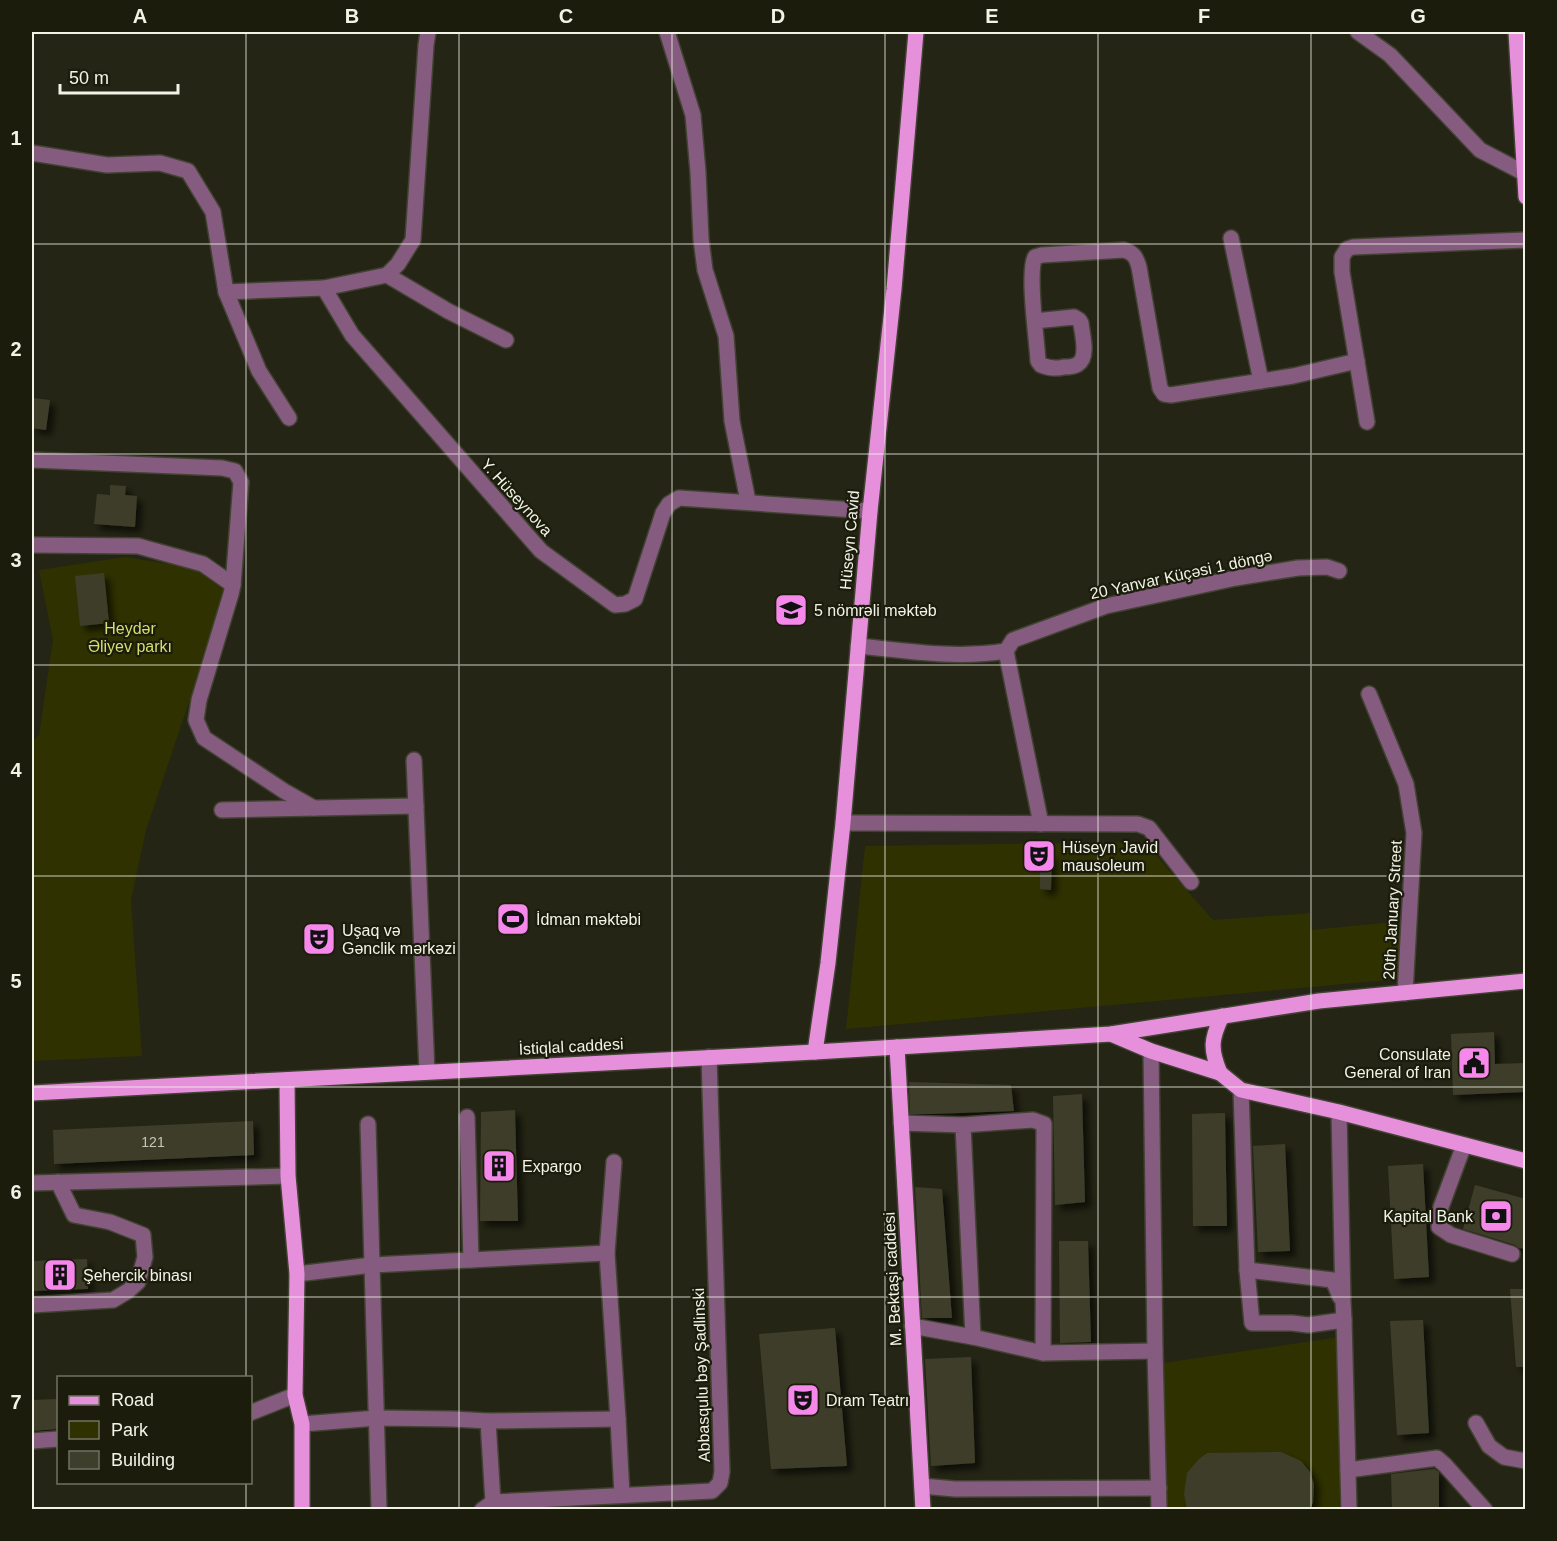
<svg xmlns="http://www.w3.org/2000/svg" width="1557" height="1541" font-family="Arial,sans-serif">
	<style>
		.green { fill: #2f3100 }
		.building { fill: #3d3e2c; filter: url(#shadow) }
		.lines { fill: none; stroke-linecap: round; stroke-linejoin: round }
		.minor-casing { stroke: #414232; stroke-width: 18 }
		.major-casing { stroke: #414232; stroke-width: 18 }
		.minor { stroke: #855b7f; stroke-width: 15 }
		.major { stroke: #e690dc; stroke-width: 15 }
		.grid { fill: none; stroke: #f1f3e7; stroke-width: 1.5; stroke-opacity: 0.55 }
		.labels { text-anchor: middle; stroke-width: 4.5; stroke-linejoin: round; paint-order: stroke }
		.number-label { font-size: 14px; fill: #c4c6b8 }
		.street-label { font-size: 16px; fill: #f1f3e7; stroke: #1b1c0b }
		.poi-label { font-size: 16px; fill: #f1f3e7; stroke: #1b1c0b; text-anchor: start }
		.park-label { font-size: 16px; fill: #d6de6d; stroke: #1b1c0b }
		.neatline { fill: none; stroke: #f1f3e7; stroke-width: 2 }
		.grid-label { font-size: 20px; text-anchor: middle; font-weight: bold; fill: #f1f3e7 }
	</style>
	<defs>
		<filter id="shadow"><feDropShadow dx="5.5" dy="5.5" stdDeviation="3" flood-color="#0009"/></filter>
	</defs>
	<rect width="100%" height="100%" fill="#242514"/>
	<g class="green">
		<path d="M125,557L232,574L146,830L131,900L142,1056L32,1061V742L39,735L53,640L39,570Z"/>
		<path d="M1144,842L1213,920L1310,913L1311,930L1404,921L1399,979L846,1029L865,846Z"/>
		<path d="M1340,1337L1339,1509H1157L1156,1364Z"/>
	</g>
	<g class="building">
		<path d="M32,398L50,400L46,430L32,428Z"/>
		<path d="M110,485L126,486L125,495L137,496L135,527L94,524L97,494L110,495Z"/>
		<path d="M104,573L109,623L80,626L75,576Z"/>
		<path d="M1040,853L1052,854L1051,890L1040,889Z"/>
		<path d="M1494,1032L1495,1064L1526,1063V1092L1453,1095L1451,1034Z"/>
		<path d="M909,1082L1011,1085L1014,1111L932,1114H910Z"/>
		<path d="M1082,1094L1085,1202L1055,1205L1053,1096Z"/>
		<path d="M515,1110L518,1221H480L481,1112Z"/>
		<path d="M1225,1113L1227,1226H1193L1192,1114Z"/>
		<path d="M253,1121L254,1155L54,1164L53,1130Z"/>
		<path d="M1285,1144L1290,1251L1258,1252L1253,1146Z"/>
		<path d="M1423,1164L1429,1277L1394,1279L1388,1166Z"/>
		<path d="M1475,1185L1526,1199V1249L1519,1248L1515,1245L1463,1229Z"/>
		<path d="M915,1187L942,1189L952,1318H922Z"/>
		<path d="M1059,1241H1088L1091,1342L1060,1343Z"/>
		<path d="M87,1259L88,1289L32,1291V1261Z"/>
		<path d="M1510,1289H1526V1367H1516Z"/>
		<path d="M1423,1320L1429,1433L1397,1435L1390,1321Z"/>
		<path d="M835,1328L847,1466L771,1469L759,1334Z"/>
		<path d="M971,1357L975,1463L931,1466L925,1359Z"/>
		<path d="M58,1399V1429L32,1431V1400Z"/>
		<path d="M1281,1452L1301,1461L1310,1472L1314,1484L1313,1503L1309,1509H1187L1184,1494L1187,1473L1199,1459L1207,1453Z"/>
		<path d="M1434,1469L1439,1472V1509H1392L1391,1474Z"/>
	</g>
	<g class="lines">
		<g class="minor-casing">
			<g id="minor">
				<path d="M667,32L693,115L698,172L701,239L705,270L726,336L732,421L748,501"/>
				<path d="M1358,32L1390,55L1480,150L1526,174"/>
				<path d="M32,153L107,165L160,163L188,171L213,212L226,292L324,288"/>
				<path d="M1231,238L1261,381"/>
				<path d="M387,275L324,288L352,335L541,551L615,605L625,604L635,599L663,513L669,504L679,498L870,511"/>
				<path d="M387,275L398,264L413,240L426,45L428,32"/>
				<path d="M387,275L448,311L506,340"/>
				<path d="M226,292L259,371L289,418"/>
				<path d="M1035,321L1074,317L1079,320L1081,323C1082,334 1089,357 1078,364C1074,367 1068,367 1064,367C1056,369 1048,368 1041,365L1038,361C1037,340 1027,273 1035,257L1042,255L1124,250C1134,253 1136,257 1139,267L1160,388L1164,394L1171,395L1293,376L1357,361"/>
				<path d="M1367,422L1342,272V257L1347,249L1353,247L1526,240"/>
				<path d="M32,460L222,468L235,471L241,482L233,585"/>
				<path d="M32,545L138,546L203,564L233,585L231,594L199,700L196,720L204,738L284,791L314,808"/>
				<path d="M858,646C908,651 956,659 1006,651"/>
				<path d="M1006,651L1013,640L1106,606L1236,578L1298,568L1327,567L1339,571"/>
				<path d="M1006,651L1041,824"/>
				<path d="M1369,694L1406,784L1414,833L1405,993"/>
				<path d="M414,760L427,1072"/>
				<path d="M222,810L416,806"/>
				<path d="M843,823L1138,824L1149,828L1191,882"/>
				<path d="M1151,1051L1155,1351L1159,1510"/>
				<path d="M1241,1090L1247,1270L1252,1323H1292L1308,1325L1344,1320"/>
				<path d="M1339,1112L1343,1302L1344,1320L1349,1510"/>
				<path d="M467,1117L471,1260"/>
				<path d="M901,1123L963,1125L973,1337"/>
				<path d="M368,1124L379,1510"/>
				<path d="M963,1125L1033,1120L1044,1124L1043,1353"/>
				<path d="M1464,1145L1441,1207L1439,1227L1451,1235L1512,1254"/>
				<path d="M614,1162L607,1253L618,1419L622,1495"/>
				<path d="M32,1183L288,1176"/>
				<path d="M1247,1270L1333,1280L1340,1297"/>
				<path d="M297,1274L372,1265L607,1253"/>
				<path d="M32,1305L113,1300L128,1291L138,1282L145,1257L143,1235L110,1222L74,1215L58,1182"/>
				<path d="M912,1326L973,1337L1043,1353L1155,1351"/>
				<path d="M250,1413L295,1395"/>
				<path d="M488,1421L618,1419"/>
				<path d="M1476,1423L1489,1446L1504,1457L1526,1461"/>
				<path d="M302,1424L377,1418L453,1419L488,1421L493,1502"/>
				<path d="M32,1441L58,1439"/>
				<path d="M1348,1470L1437,1458L1445,1465L1485,1510"/>
				<path d="M922,1486L955,1489L1159,1488"/>
				<path d="M482,1510L493,1502L712,1491L720,1483L722,1472L709,1057"/>
			</g>
		</g>
		<g class="major-casing">
			<g id="major">
				<path d="M1516,32L1526,197"/>
				<path d="M1111,1034L1151,1051L1220,1073L1241,1090L1339,1112L1526,1161"/>
				<path d="M897,1047L923,1510"/>
				<path d="M815,1052L828,963L843,823L870,511L894,289L916,32"/>
				<path d="M1220,1073C1210,1049 1211,1039 1222,1016"/>
				<path d="M287,1080L288,1176L297,1274L295,1395L302,1424V1510"/>
				<path d="M32,1093L815,1052L1111,1034L1319,1001L1526,981"/>
			</g>
		</g>
		<use href="#minor" class="minor"/>
		<use href="#major" class="major"/>
	</g>
	<path class="grid" d="M246,32V1378M459,32V1510M672,32V1510M885,32V1510M1098,32V1510M1311,32V1510M32,244H1526M32,454H1526M32,665H1526M32,876H1526M32,1087H1526M32,1297H1526M246,1482V1510"/>
	<defs>
		<g id="school-square" transform="scale(1.725)"><rect x="-9" y="-9" width="18" height="18" rx="4" fill="#f788eb" stroke="#1b1c0b"/><path d="M0-5L7-2L0 1L-7-2ZM-4 1L0 2.5L4 1V4Q0 6-4 4Z" fill="#111"/></g>
		<g id="theatre-square" transform="scale(1.725)"><rect x="-9" y="-9" width="18" height="18" rx="4" fill="#f788eb" stroke="#1b1c0b"/><path d="M-5-5.5Q0-4 5-5.5V0Q5 5 0 6Q-5 5-5 0ZM-3.3-2.5H-1v1.5H-3.3ZM1-2.5H3.3v1.5H1ZM-2.8 1Q0 5.5 2.8 1Z" fill="#111"/></g>
		<g id="stadium-square" transform="scale(1.725)"><rect x="-9" y="-9" width="18" height="18" rx="4" fill="#f788eb" stroke="#1b1c0b"/><path d="M0-5a6.5 5 0 1 0 0 10a6.5 5 0 1 0 0-10ZM-3.5-1.8h7v3.6h-7Z" fill="#111"/></g>
		<g id="civic-square" transform="scale(1.725)"><rect x="-9" y="-9" width="18" height="18" rx="4" fill="#f788eb" stroke="#1b1c0b"/><path d="M-.6-6.5H3V-4.5H.6V-3L4-1V1h2V6H-6V1h2V-1L-.6-3ZM-1.2 2.5V6h2.4V2.5Z" fill="#111"/></g>
		<g id="building-square" transform="scale(1.725)"><rect x="-9" y="-9" width="18" height="18" rx="4" fill="#f788eb" stroke="#1b1c0b"/><path d="M-4-6H4V6H1V3H-1V6H-4ZM-2.5-4.3h1.7v1.8h-1.7ZM.8-4.3h1.7v1.8H.8ZM-2.5-1h1.7V.8h-1.7ZM.8-1h1.7V.8H.8Z" fill="#111"/></g>
		<g id="bank-square" transform="scale(1.725)"><rect x="-9" y="-9" width="18" height="18" rx="4" fill="#f788eb" stroke="#1b1c0b"/><path d="M-6-4H6V4H-6ZM0-2.3a2.3 2.3 0 1 0 0 4.6a2.3 2.3 0 1 0 0-4.6Z" fill="#111"/></g>
	</defs>
	<g fill-rule="evenodd">
		<use href="#school-square" x="791" y="610"/>
		<use href="#theatre-square" x="1039" y="856"/>
		<use href="#stadium-square" x="513" y="919"/>
		<use href="#theatre-square" x="319" y="939"/>
		<use href="#civic-square" x="1474" y="1063"/>
		<use href="#building-square" x="499" y="1166"/>
		<use href="#bank-square" x="1496" y="1216"/>
		<use href="#building-square" x="60" y="1275"/>
		<use href="#theatre-square" x="803" y="1400"/>
	</g>
	<g class="labels">
		<g class="number-label">
			<text x="153" y="1147">121</text>
		</g>
		<g class="street-label">
			<text transform="translate(517 497) rotate(48)" y="6">Y. Hüseynova</text>
			<text transform="translate(849 540) rotate(-85)" y="6">Hüseyn Cavid</text>
			<text transform="translate(1181 574) rotate(-12)" y="6">20 Yanvar Küçəsi 1 döngə</text>
			<text transform="translate(1392 910) rotate(-87)" y="6">20th January Street</text>
			<text transform="translate(571 1046) rotate(-3)" y="6">İstiqlal caddesi</text>
			<text transform="translate(892 1279) rotate(-93)" y="6">M. Bektaşi caddesi</text>
			<text transform="translate(701 1375) rotate(-92)" y="6">Abbasqulu bəy Şadlinski</text>
		</g>
		<g class="poi-label">
			<text x="814" y="616">5 nömrəli məktəb</text>
			<text x="1062" y="853">Hüseyn Javid<tspan x="1062" dy="18">mausoleum</tspan></text>
			<text x="536" y="925">İdman məktəbi</text>
			<text x="342" y="936">Uşaq və<tspan x="342" dy="18">Gənclik mərkəzi</tspan></text>
			<text x="1451" y="1060" text-anchor="end">Consulate<tspan x="1451" dy="18">General of Iran</tspan></text>
			<text x="522" y="1172">Expargo</text>
			<text x="1473" y="1222" text-anchor="end">Kapital Bank</text>
			<text x="83" y="1281">Şehercik binası</text>
			<text x="826" y="1406">Dram Teatrı</text>
		</g>
		<g class="park-label">
			<text x="130" y="634">Heydər<tspan x="130" dy="18">Əliyev parkı</tspan></text>
		</g>
	</g>
	<rect width="1557" height="1541" fill="none" stroke="#1b1c0b" stroke-width="66"/>
	<rect x="57" y="1376" width="195" height="108" fill="#1b1c0b" stroke="#717263" stroke-width="1.5"/>
	<rect x="69" y="1396" width="30" height="9" fill="#e690dc" stroke="#717263" stroke-width="1.5"/>
	<text x="111" y="1406" font-size="18" fill="#f1f3e7">Road</text>
	<rect x="69" y="1421" width="30" height="18" fill="#2f3100" stroke="#717263" stroke-width="1.5"/>
	<text x="111" y="1436" font-size="18" fill="#f1f3e7">Park</text>
	<rect x="69" y="1451" width="30" height="18" fill="#3d3e2c" stroke="#717263" stroke-width="1.5"/>
	<text x="111" y="1466" font-size="18" fill="#f1f3e7">Building</text>
	<path d="M60 84v9h118v-9" fill="none" stroke="#f1f3e7" stroke-width="3"/>
	<text x="69" y="84" font-size="18" fill="#f1f3e7" stroke="#1b1c0b" stroke-width="4.5" paint-order="stroke">50 m</text>
	<rect x="33" y="33" width="1491" height="1475" class="neatline"/>
	<g class="grid-label">
		<text x="140" y="23">A</text>
		<text x="352" y="23">B</text>
		<text x="566" y="23">C</text>
		<text x="778" y="23">D</text>
		<text x="992" y="23">E</text>
		<text x="1204" y="23">F</text>
		<text x="1418" y="23">G</text>
		<text x="16" y="145">1</text>
		<text x="16" y="356">2</text>
		<text x="16" y="567">3</text>
		<text x="16" y="777">4</text>
		<text x="16" y="988">5</text>
		<text x="16" y="1199">6</text>
		<text x="16" y="1409">7</text>
	</g>
</svg>
